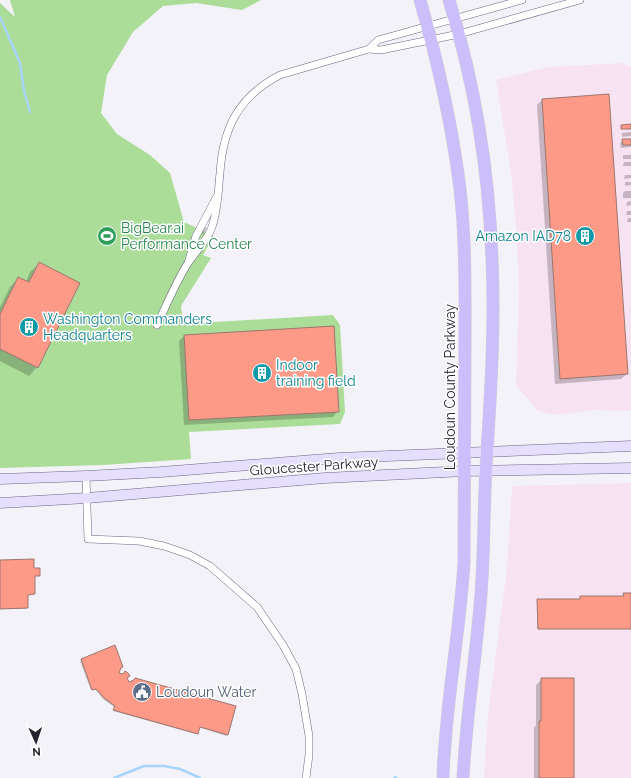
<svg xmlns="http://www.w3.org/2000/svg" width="631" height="778" font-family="Raleway,sans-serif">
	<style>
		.industrial { fill: #f7e2f1 }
		.green { fill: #abdd99 }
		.shadow { fill: #0003 }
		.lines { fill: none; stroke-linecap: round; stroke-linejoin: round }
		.stream { stroke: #a7d4fc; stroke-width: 2.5 }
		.building { fill: #fd9a87; stroke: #9c766e }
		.minor-casing { stroke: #6d6483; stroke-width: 8 }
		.secondary-casing { stroke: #6d6483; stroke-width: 11 }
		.primary-casing { stroke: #cfced1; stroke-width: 13 }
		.minor { stroke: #fff; stroke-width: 7 }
		.secondary { stroke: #e5dffd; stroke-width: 10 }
		.primary { stroke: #cbbefb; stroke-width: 12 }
		.labels { text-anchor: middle; stroke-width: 3; stroke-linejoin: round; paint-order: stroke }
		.leisure-label { font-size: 14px; fill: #27864d; stroke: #fff; text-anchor: start }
		.culture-label { font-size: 14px; fill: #0d838f; stroke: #fff; text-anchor: start }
		.street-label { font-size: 14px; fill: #26222f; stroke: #fff }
		.service-label { font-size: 14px; fill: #4e5e75; stroke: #fff; text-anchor: start }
	</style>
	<rect width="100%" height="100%" fill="#f4f2f9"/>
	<g class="industrial">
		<path d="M621,63L631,67V411L594,410L555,415L538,411L516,385L519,293L517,237L511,171L496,80L549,67Z"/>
		<path d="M631,483V778H484L488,715L507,568L512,486Z"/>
	</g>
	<path class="green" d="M10,0H261L242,10L196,3L163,6L133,32L107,75L101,113L117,134L150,155L170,173L184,222L214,236L203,255L211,258L181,306L183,324L333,315L340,325L345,412L340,424L189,432L191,459L103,465L0,468V3L15,17Z"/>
	<g class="shadow">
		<path d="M542,100L627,374L621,379L555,384L537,105Z"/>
		<path d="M631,132V136L622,137V133Z"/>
		<path d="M623,140H631V147L621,148L620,143Z"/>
		<rect x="623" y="155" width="8" height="4"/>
		<path d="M624,162H631V166H623Z"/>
		<path d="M625,175H631V178L624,179Z"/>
		<path d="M625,182H631V185L625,186Z"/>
		<path d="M625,191H631V198H623V193Z"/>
		<path d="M631,201V205L626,206L627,202Z"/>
		<path d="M627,211H631V215H626Z"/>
		<path d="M628,218H631V222H627Z"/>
		<path d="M204,227L207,228L203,234L201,233Z"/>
		<path d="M39,264L37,367L29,376L0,361V307L10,287L19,278L26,282L30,272Z"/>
		<path d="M184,336L338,411L333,417L184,425L179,341Z"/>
		<path d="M0,561L33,569L39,575L34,576V594L27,595L26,609H0Z"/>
		<path d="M624,594H631V629H537L538,600H580L581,597H623Z"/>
		<path d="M114,646L118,674L126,678L128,683L227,735L226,736L199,727L196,734L113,711L114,707L103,699L95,689L91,690L80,661Z"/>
		<path d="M542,679L573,778H534V728L536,725V685Z"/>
	</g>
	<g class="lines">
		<g class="stream">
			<path d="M0,17L20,63L24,91L30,112"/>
			<path d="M114,778L144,766H164L180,769L200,778"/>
			<path d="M394,778L396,777"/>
		</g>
	</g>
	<g class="building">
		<path d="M609,94L628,374L560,379L542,99Z"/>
		<path d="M631,124V129H621V125Z"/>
		<path d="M622,139H631V145H623Z"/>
		<path d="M39,262L80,283L38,368L0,349V314L18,277L29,282Z"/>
		<path d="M334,326L339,412L189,420L184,335Z"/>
		<path d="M34,559V568H40V576H35V594L28,595V608L0,609V560Z"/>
		<path d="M623,593H631V629H538L537,599H580V596H624Z"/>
		<path d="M115,645L123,667L121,668L119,673L123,674L125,671L128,673L130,676L127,678L129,682L134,680L135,678L236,706L228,735L200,727L198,734L113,710L115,706L104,698L96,689L92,690L81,659Z"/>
		<path d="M541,678H574V778H539V721H541Z"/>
	</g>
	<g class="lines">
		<g class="minor-casing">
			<g id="minor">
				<path d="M369,49L381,50L459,34L580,0"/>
				<path d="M189,260L196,236L216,198"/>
				<path d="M157,325C167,304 176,282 188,263C196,251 207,241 212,227C218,210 218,192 220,173C223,128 238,97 280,75L369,49L378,40L522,0"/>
				<path d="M86,476L88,539L139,541L164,546L190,555L210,566L257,607L283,645L296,669L302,694L309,736V755L306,778"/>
			</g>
		</g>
		<g class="secondary-casing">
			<g id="secondary">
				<path d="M0,479L86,476L161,472L339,458L631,446"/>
				<path d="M0,503L87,498L325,478L465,471L631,468"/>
			</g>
		</g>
		<g class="primary-casing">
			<g id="primary">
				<path d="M420,0C438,62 452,125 460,189C466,242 465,294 465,347C465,418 465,490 464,562C460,634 445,705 443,778"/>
				<path d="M449,0C475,84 489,172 492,259C495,324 491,388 487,452C483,503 485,555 480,606C475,663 466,720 463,778"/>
			</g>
		</g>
		<use href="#minor" class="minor"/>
		<use href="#secondary" class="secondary"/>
		<use href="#primary" class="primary"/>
	</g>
	<defs>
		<g id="stadium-disc" transform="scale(1)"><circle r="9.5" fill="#2e9e5b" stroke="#fff"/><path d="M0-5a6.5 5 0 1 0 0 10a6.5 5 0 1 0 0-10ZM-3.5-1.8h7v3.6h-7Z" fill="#fff"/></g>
		<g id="building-disc" transform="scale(1)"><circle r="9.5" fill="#0f9aa8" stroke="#fff"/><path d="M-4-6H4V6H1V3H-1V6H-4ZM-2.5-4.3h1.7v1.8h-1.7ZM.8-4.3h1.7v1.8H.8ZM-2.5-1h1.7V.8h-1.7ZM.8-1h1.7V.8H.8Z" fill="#fff"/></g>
		<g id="civic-disc" transform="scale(1)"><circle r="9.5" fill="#5c6f8a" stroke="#fff"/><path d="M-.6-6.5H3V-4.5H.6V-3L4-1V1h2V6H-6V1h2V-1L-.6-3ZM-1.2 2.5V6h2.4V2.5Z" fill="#fff"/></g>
	</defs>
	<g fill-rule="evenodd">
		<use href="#stadium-disc" x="107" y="236"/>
		<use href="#building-disc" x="585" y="236"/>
		<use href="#building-disc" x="29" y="327"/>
		<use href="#building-disc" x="262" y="373"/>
		<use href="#civic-disc" x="142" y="692"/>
	</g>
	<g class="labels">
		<g class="leisure-label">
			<text x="121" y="233">BigBear.ai<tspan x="121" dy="16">Performance Center</tspan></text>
		</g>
		<g class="culture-label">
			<text x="571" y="241" text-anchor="end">Amazon IAD78</text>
			<text x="43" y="324">Washington Commanders<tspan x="43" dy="16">Headquarters</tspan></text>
			<text x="276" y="370">Indoor<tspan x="276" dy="16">training field</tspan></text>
		</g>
		<g class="street-label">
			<text transform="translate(450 387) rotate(-90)" y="5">Loudoun County Parkway</text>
			<text transform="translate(314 466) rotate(-4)" y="5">Gloucester Parkway</text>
		</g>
		<g class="service-label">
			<text x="156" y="697">Loudoun Water</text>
		</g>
	</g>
	<g transform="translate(36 742) rotate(177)" stroke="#ffffff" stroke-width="3" paint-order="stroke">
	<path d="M0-3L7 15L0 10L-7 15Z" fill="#26222f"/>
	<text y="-6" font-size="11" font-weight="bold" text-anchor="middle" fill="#26222f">N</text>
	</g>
</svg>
